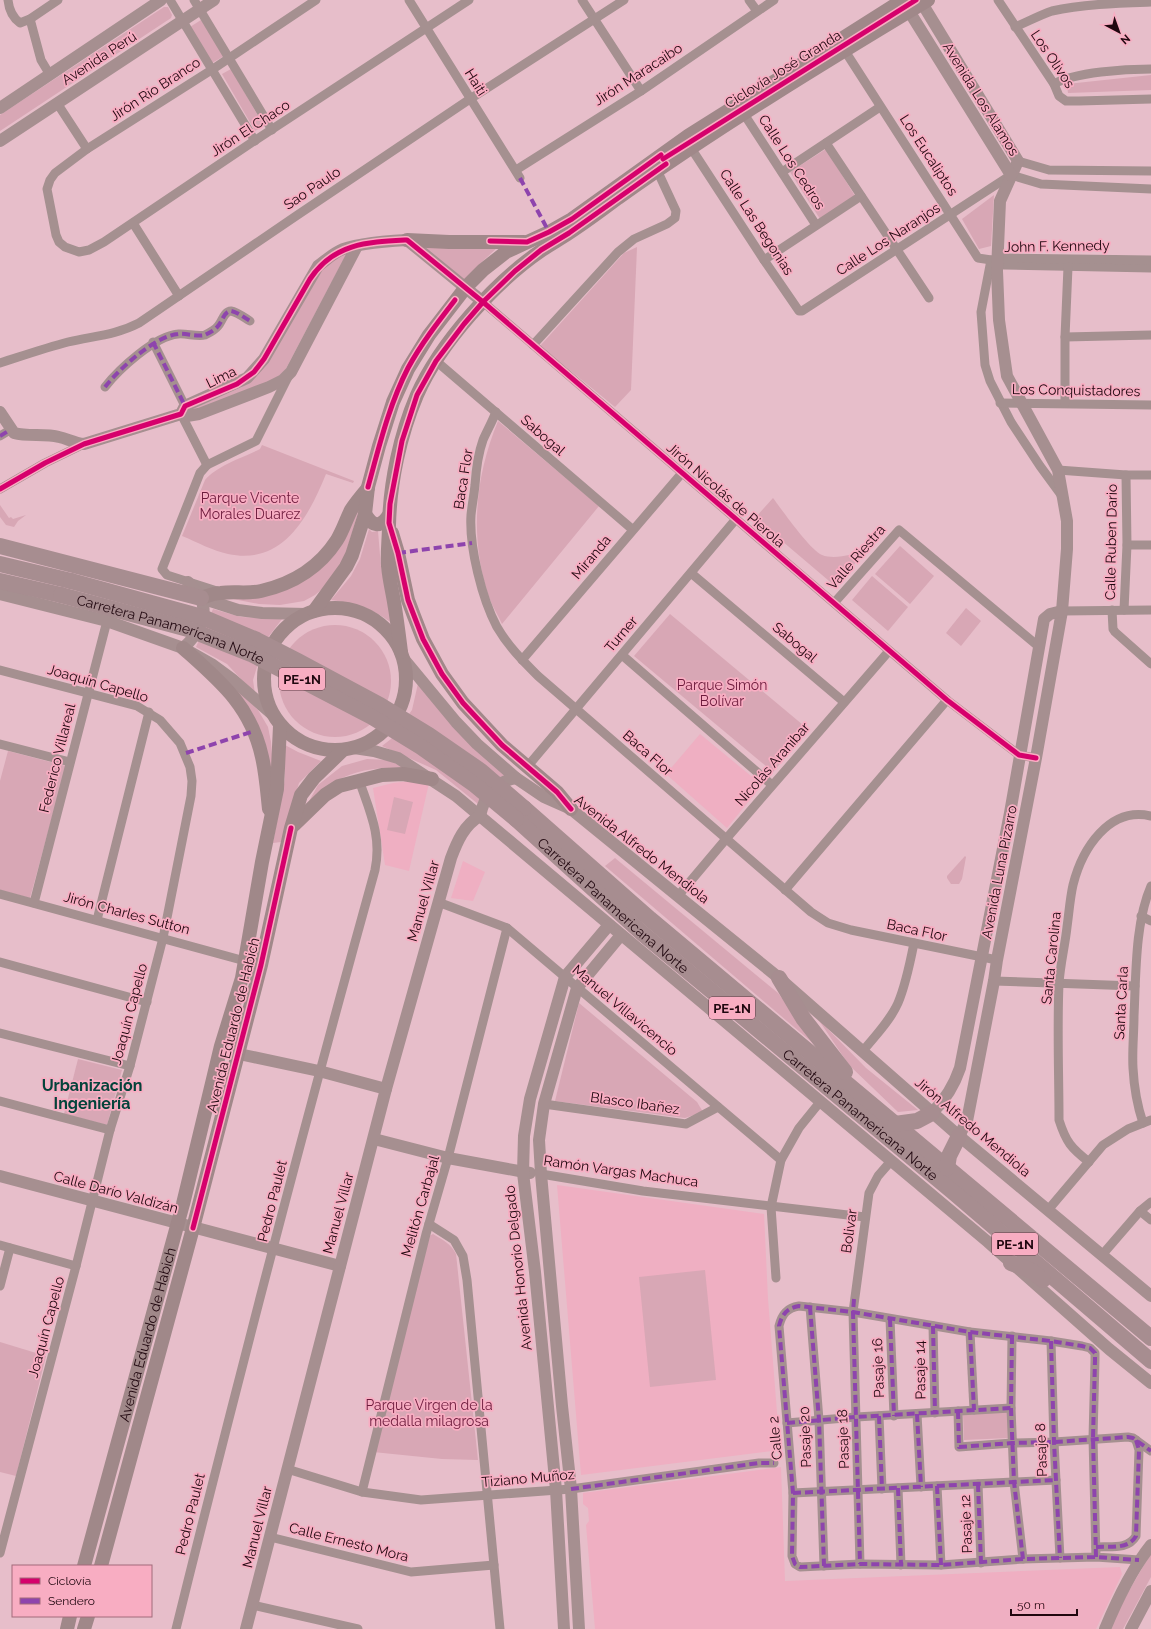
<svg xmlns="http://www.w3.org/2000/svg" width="1151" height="1629" font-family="Raleway,sans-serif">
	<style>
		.built { fill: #efafc2 }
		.green { fill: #d8a7b5 }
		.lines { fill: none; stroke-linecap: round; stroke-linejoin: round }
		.street { stroke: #a59090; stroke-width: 9 }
		.secondary { stroke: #a68f90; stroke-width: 12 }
		.primary { stroke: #a08889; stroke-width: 14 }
		.highway { stroke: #a78d90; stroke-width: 16 }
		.highway-bridge { stroke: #a78d90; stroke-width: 16 }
		.quiet { stroke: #8e44ad; stroke-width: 4; stroke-dasharray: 8 4; stroke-linecap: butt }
		.cycleway-casing { stroke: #f8adc2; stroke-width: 8 }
		.cycleway { stroke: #d6006c; stroke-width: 5 }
		.labels { text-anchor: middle; stroke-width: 3.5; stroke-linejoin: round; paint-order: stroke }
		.shield { fill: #f8adc2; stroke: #613945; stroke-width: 1 }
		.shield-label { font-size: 13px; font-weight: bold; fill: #20070f }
		.street-label { font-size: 14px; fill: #20070f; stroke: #f8adc2 }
		.park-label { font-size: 14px; fill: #6d1b3c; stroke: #f8adc2 }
		.quarter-label { font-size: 16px; font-weight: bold; fill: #04433a; stroke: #f8adc2 }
	</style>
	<rect width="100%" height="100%" fill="#e7beca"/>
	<g class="built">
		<path d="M700,734L762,785L727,828L666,774Z"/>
		<path d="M411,781L429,783L409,871L385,865L373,788L393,783Z"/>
		<path d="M463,861L485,872L473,901L451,898Z"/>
		<path d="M557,1185L764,1214L768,1299L780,1450L581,1475Z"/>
		<path d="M781,1467L785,1581L1120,1567L1122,1574L1096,1629H595L586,1525L589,1521L588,1508L583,1504V1493Z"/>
	</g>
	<g class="green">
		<path d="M164,7H168L172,15L171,18L0,131V115Z"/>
		<path d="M201,20L224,56L212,63L190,27Z"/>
		<path d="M231,69L264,126L255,131L222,74Z"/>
		<path d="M1151,75V90L1068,93L1067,84Z"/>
		<path d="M826,149L855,196L820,219L790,172Z"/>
		<path d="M994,195L991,246L979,249L962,219Z"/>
		<path d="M428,244L500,245L484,260L464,280L426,249Z"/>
		<path d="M637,247L631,390L615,407L540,346L624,253Z"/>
		<path d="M347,253L282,376L192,415L190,410L242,387L314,277L327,264Z"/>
		<path d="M498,421L599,506L502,624C498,615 492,606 489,597C469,538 475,477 498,421Z"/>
		<path d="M262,445L354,481L353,483L326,474C309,516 283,566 228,554C213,551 197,542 182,536L205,480C216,466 244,457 260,449Z"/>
		<path d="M773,498C782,510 810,550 822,555C835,560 853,554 866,551L835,586L755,518Z"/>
		<path d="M362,500L343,562L322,589L315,595L304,601L280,605L259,604L233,599L292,587Z"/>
		<path d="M0,505L9,518L11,517L13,519L26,515L18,521L14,527L6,525L0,517Z"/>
		<path d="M369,529L372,532L378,531L381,567L392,623C369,607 359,604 331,600L351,576L360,559Z"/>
		<path d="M900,546L934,576L910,604L875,574Z"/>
		<path d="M872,576L908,607L888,631L852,600Z"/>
		<path d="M966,608L981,621L961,646L946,633Z"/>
		<path d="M213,609L241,617L282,619L269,636L262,650L253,680L255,694L227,664L196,647Z"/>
		<path d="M670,614L809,730L773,772L634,656Z"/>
		<circle cx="335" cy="681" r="56"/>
		<path d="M419,679L507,774C496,778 480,792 478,804L436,770L382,746L391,739L412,710Z"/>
		<path d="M236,688L258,710L268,727L271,742L273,767L268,792Z"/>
		<path d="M285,745L298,752L321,761L299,783L281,842L273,843L285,779Z"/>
		<path d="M8,751L66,766L30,898L0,890V781Z"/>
		<path d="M367,759L389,760L409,768C384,767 357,768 335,782C326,788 317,796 308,803L318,785L342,766Z"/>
		<path d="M394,797L413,802L405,834L387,830Z"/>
		<path d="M965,856L966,857L962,879L959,884H951L947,878V876Z"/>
		<path d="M615,858L778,993L821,1050L605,866Z"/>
		<path d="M579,1003L697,1102L703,1112L685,1118L555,1101Z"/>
		<path d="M818,1019L866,1068L918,1110L898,1112L849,1065Z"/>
		<path d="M78,1059L122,1070L107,1125L64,1114Z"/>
		<path d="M433,1234C443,1240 451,1244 456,1254L478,1460L442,1459L373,1452L429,1236Z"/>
		<path d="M705,1270L716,1380L650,1387L639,1277Z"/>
		<path d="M0,1342L46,1356L16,1476L0,1472Z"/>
		<path d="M1008,1412L1009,1438L964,1440L963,1414Z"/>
		<path d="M1151,1553V1577L1123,1629H1110L1126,1596Z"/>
	</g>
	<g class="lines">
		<g class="street">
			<path d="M8,0C9,10 12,17 20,23L30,19L58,0"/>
			<path d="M170,0L255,141"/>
			<path d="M194,0L272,130"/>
			<path d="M316,0L213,69L87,149L55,173L50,180L47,189L56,235L59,242L65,247L79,252L89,250L104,242L251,143L469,0"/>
			<path d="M409,0L520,178"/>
			<path d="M582,0L641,91"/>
			<path d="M749,0L757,11"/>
			<path d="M998,0L1054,84L1059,96L1066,101H1079L1151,99"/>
			<path d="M30,19L41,60L50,75"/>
			<path d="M1015,27C1027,22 1040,15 1052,11C1082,4 1121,3 1151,2"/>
			<path d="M845,51L978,258L998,261L1004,265L1151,268"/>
			<path d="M1054,84C1075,72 1126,69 1151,69"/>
			<path d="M57,103L87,149"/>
			<path d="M744,114L816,225"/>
			<path d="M826,143L929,298"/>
			<path d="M691,148L764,260L799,311H802L1011,175L1041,184L1151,189"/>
			<path d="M1018,161L1049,170L1151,171"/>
			<path d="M516,170L641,91L774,0"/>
			<path d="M782,172L880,107"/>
			<path d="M133,223L179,296"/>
			<path d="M764,260L861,196"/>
			<path d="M991,260L981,312L985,365L990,381L1011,422L1040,466L1062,496"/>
			<path d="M998,261L1005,258L1151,260"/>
			<path d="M483,302L947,700L1019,755L1036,758"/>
			<path d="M1065,337L1151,335"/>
			<path d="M153,342L185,406"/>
			<path d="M533,345L618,252L634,239L667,224L675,218L676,211L657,170"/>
			<path d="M436,361L632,529"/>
			<path d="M0,363C22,356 45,348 68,342C93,336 116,335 139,323L296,216L470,99L624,0"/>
			<path d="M105,387C119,369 155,336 178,334C186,333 197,337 205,335C209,333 215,330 218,326C222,322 224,311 231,311C237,312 245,318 250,321"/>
			<path d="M1000,403L1151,405"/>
			<path d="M1065,403V337L1068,267"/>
			<path d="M496,412C492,422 487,431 483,440C478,454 476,470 475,485C474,495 472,505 471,515C469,547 482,599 497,627C508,646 523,661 538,676L811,912L828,923L851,930L997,960"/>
			<path d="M181,414L207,465"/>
			<path d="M0,436L10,430"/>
			<path d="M1058,470L1126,475H1151"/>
			<path d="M0,489L45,463L84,444"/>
			<path d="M1127,545H1151"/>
			<path d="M691,573L844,702"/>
			<path d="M220,592L167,575L162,569L164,564L200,473L207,465L256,441L289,375"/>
			<path d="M834,603L899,530L1038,646"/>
			<path d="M1112,610L1113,629L1115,632L1151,664"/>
			<path d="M1124,610L1127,545L1126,475"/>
			<path d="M1062,611L1151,610"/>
			<path d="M622,655L772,785"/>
			<path d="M522,660L682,473"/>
			<path d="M0,670L137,706L160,720L180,743L190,767L192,781L191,796L163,938L130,1066L110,1130L76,1266L0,1553"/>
			<path d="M0,744L70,762"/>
			<path d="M527,767L736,519"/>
			<path d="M785,890L947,700"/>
			<path d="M0,894L245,961"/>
			<path d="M678,896L726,839L889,651"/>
			<path d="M438,902L507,928L781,1160"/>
			<path d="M34,903L107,621"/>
			<path d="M1141,916L1151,921"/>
			<path d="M97,920L149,712"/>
			<path d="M0,962L147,1002"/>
			<path d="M994,981L1135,986"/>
			<path d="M0,1033L130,1066"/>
			<path d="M863,1051C875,1036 890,1021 898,1003C906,984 910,963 914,943"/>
			<path d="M0,1101L110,1130"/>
			<path d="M544,1104L686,1124L718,1107"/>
			<path d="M1143,1123C1137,1105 1134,1087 1133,1068C1132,1051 1134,1033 1134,1016C1136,976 1135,922 1151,886"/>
			<path d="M1089,1162C1071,1148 1066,1142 1059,1120C1059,1076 1057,1028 1059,984C1060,965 1065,946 1067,927C1069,913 1070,898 1073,885C1082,849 1109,806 1151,816"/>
			<path d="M541,1174L643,1191L865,1217"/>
			<path d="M1048,1210L1103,1145L1128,1129L1151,1120"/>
			<path d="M1140,1211L1151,1220"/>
			<path d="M429,1224L454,1240L463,1256L467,1280L500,1629"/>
			<path d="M0,1245L76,1266"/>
			<path d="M1102,1255L1140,1211L1151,1202"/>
			<path d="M776,1278L771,1207L781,1160L799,1128L820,1102"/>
			<path d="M0,1286L10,1248"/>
			<path d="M810,1307L819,1420L824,1566"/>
			<path d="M890,1319L894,1416"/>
			<path d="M933,1326L935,1413"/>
			<path d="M970,1332L974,1410"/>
			<path d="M1012,1336L1011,1408L1014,1482L1023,1559"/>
			<path d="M1051,1341L1054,1442L1060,1558"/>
			<path d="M958,1411L959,1447L1012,1443L1054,1442L1128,1437L1133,1438L1151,1451"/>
			<path d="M917,1414L921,1487"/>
			<path d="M879,1416L882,1489"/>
			<path d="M787,1423L856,1417L1011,1408"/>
			<path d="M287,1469L362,1492L421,1500L571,1489L759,1463H774"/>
			<path d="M978,1484L981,1563"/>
			<path d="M937,1486L941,1565"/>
			<path d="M898,1488L901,1565"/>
			<path d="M362,1492L426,1234L448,1158L507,928"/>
			<path d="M793,1493L1056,1480"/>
			<path d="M270,1537L411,1572L494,1565"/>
			<path d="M1096,1547C1110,1546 1128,1550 1136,1536L1139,1450L1136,1440"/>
			<path d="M1096,1557L1093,1438L1095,1360V1353L1090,1348L1082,1346L1051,1341L970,1332L853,1312L799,1306C787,1308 782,1314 779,1326L793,1493L792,1556L795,1564L800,1567L860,1564L941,1565L1023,1559L1096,1557L1139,1560"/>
			<path d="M860,1564L853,1312L869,1193L878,1176L891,1161"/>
			<path d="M252,1605L358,1629"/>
			<path d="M176,1629C239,1375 305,1122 375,870C382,836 370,812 359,780"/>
		</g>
		<g class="secondary">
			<path d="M920,0L1018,161L1000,201L997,271L999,320L1007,376L1058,470L1067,521V549L1062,611L1036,758L997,960L994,981L967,1121L959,1136"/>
			<path d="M904,3L1011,175"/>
			<path d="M0,108L161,0"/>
			<path d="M0,141L214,0"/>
			<path d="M0,412L14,433C28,437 45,433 59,437C68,439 74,443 84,444L181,414L185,406L247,378L264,359L318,266C325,261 331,255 339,251C354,243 389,241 407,240L483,302"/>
			<path d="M181,414L187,416L199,414L269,387L283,380L291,372L357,246"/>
			<path d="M0,594L107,621L183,648L213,665L232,679L272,714"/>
			<path d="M201,598L238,610L262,613L306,614"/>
			<path d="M183,648C197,636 210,615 200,597C197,592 192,587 188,582"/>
			<path d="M403,658L456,722L477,744L516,778L544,797L571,809L684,901L779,978L959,1136L1151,1296"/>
			<path d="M354,748L374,751L398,758L456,796L988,1242L1109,1349L1151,1383"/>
			<path d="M239,1054L319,1071L386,1089"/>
			<path d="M932,1113C945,1100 954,1086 960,1068L1010,813L1044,619L1050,614L1062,611"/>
			<path d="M374,1139L448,1158L530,1173"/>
			<path d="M0,1176L340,1266"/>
			<path d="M246,1629L386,1089L451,858C457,842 464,825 480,816C485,794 494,782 516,778"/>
			<path d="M564,1629L556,1490L535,1272L523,1173L524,1136L530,1099L565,977L609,925"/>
			<path d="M579,1629L571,1489L562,1406L541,1174L539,1140L544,1104L577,988L621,935"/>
			<path d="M1105,1629C1117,1600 1131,1570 1151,1545"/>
			<path d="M1131,1629L1151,1591"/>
		</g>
		<g class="primary">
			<path d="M407,240L449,242H524"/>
			<path d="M365,514C373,527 380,528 389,515"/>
			<path d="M392,533L398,553L408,600L414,616L423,639L442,674L463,703L502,745L557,792L571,809"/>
			<path d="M201,598C207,596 214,593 221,593C234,591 247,594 261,591C292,584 319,568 337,540C343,530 346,520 351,510C356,502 362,495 368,488"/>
			<circle cx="335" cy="679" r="71"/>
			<path d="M314,611L346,567L352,555L365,514L368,487L379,446L393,402L408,369L429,335L466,287L483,270L506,252L549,232L572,219L688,136L903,0"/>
			<path d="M183,648C220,681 251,706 262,757C266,774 267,791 269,809"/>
			<path d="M401,652C399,636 397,619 394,602C392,590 389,578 388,566C387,552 389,539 389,525C390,482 400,435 417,395C440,343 495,282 542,250C551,244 560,239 569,233C586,222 602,210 618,198C718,127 823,63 928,0"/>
			<path d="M294,825L325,795L339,786L382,775L403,774L432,779"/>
			<path id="s1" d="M84,1566L183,1204L221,1046L242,978L262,862L277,789L280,726"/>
			<path d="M101,1566L193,1228L261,965L291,828L301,795L314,778L343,750"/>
			<path d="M67,1629L70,1616"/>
			<path d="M84,1629L88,1616"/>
		</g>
		<g class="highway">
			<path d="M0,546L201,598"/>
			<path d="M0,564L71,581"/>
			<path d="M0,581L61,595"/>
			<path d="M524,808L650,919L1151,1338"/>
			<path id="s2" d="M516,819L642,933L952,1191L1151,1361"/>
			<path d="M779,978L803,1018L845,1072"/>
			<path d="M895,1124L917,1121L932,1113"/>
			<path d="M947,1168L949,1156L959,1136"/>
			<path d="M1011,1263L1032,1271L1043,1280"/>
		</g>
		<g class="highway-bridge">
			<path d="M71,581L202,617L257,640L298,661L380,705L429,735L481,771L524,808"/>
			<path id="s3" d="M61,595L188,629L251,654L372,717L421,747L475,785L516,819"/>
		</g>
		<g class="quiet">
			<path d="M520,178L549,232"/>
			<path d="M153,342L185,406"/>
			<path d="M105,387C119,369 155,336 178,334C186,333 197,337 205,335C209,333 215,330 218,326C222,322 224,311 231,311C237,312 245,318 250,321"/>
			<path d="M0,436L10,430"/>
			<path d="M398,553L472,543"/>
			<path d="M186,753L254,731"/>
			<path d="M854,1299L853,1312L860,1564"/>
			<path d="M810,1307L819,1420L824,1566"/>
			<path d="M890,1319L894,1416"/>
			<path d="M933,1326L935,1413"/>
			<path d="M970,1332L974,1410"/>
			<path d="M1012,1336L1011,1408L1014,1482L1023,1559"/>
			<path d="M1051,1341L1054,1442L1060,1558"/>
			<path d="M958,1411L959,1447L1012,1443L1054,1442L1128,1437L1133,1438L1151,1451"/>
			<path d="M917,1414L921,1487"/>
			<path d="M879,1416L882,1489"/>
			<path d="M787,1423L856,1417L1011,1408"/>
			<path d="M978,1484L981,1563"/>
			<path d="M937,1486L941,1565"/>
			<path d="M898,1488L901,1565"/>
			<path d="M571,1489L759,1463H774"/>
			<path d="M793,1493L1056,1480"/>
			<path d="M1096,1547C1110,1546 1128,1550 1136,1536L1139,1450L1136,1440"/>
			<path d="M1096,1557L1093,1438L1095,1360V1353L1090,1348L1082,1346L1051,1341L970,1332L853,1312L799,1306C787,1308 782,1314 779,1326L793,1493L792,1556L795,1564L800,1567L860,1564L941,1565L1023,1559L1096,1557L1139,1560"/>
		</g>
		<g class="cycleway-casing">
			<g id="cycleway">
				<path d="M663,159L916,0"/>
				<path d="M490,241L527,242L549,232L572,219L661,155"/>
				<path d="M368,487C379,447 389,405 408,368C421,344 438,322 455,300"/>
				<path d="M0,489L45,463L84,444L181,414L185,406L237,384L254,372L264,359L310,279C334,243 367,242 407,240L483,302L947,700L1019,755L1036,758"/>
				<path d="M571,809L557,792L502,745L463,703L442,674L423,639L408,600L398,553L389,523L390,504L402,441L417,395L436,361L464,324L483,302L515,271L541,250L569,233L666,164"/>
				<path d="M193,1228L261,965L291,828"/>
			</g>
		</g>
		<use href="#cycleway" class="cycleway"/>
	</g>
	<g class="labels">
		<g class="shield">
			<rect x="279" y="668" width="46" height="22" rx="3"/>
			<rect x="709" y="997" width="46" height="22" rx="3"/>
			<rect x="992" y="1233" width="46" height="22" rx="3"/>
		</g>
		<g class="shield-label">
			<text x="302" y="684">PE-1N</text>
			<text x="732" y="1013">PE-1N</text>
			<text x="1015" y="1249">PE-1N</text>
		</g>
		<g class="street-label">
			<text transform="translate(99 58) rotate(-33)" y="5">Avenida Perú</text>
			<text transform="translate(1053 59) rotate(56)" y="5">Los Olivos</text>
			<text transform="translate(783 69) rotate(-32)" y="5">Ciclovía José Granda</text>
			<text transform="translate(638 74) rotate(-33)" y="5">Jirón Maracaibo</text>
			<text transform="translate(476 82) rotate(58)" y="5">Haiti</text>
			<text transform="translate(155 89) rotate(-33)" y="5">Jirón Río Branco</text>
			<text transform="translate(981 99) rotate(58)" y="5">Avenida Los Alamos</text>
			<text transform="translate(250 128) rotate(-33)" y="5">Jirón El Chaco</text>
			<text transform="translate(929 155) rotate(57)" y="5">Los Eucaliptos</text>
			<text transform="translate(792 162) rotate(57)" y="5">Calle Los Cedros</text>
			<text transform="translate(312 188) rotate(-34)" y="5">Sao Paulo</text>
			<text transform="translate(757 222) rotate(57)" y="5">Calle Las Begonias</text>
			<text transform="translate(888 239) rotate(-33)" y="5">Calle Los Naranjos</text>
			<text transform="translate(1057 246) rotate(-1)" y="5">John F. Kennedy</text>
			<text transform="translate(221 377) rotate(-26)" y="5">Lima</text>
			<text transform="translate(1076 390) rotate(1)" y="5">Los Conquistadores</text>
			<text transform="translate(543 435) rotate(41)" y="5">Sabogal</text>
			<text transform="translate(463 479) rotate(-81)" y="5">Baca Flor</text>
			<text transform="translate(726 495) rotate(41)" y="5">Jirón Nicolás de Pierola</text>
			<text transform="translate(1111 542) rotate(-89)" y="5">Calle Ruben Dario</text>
			<text transform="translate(591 557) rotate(-50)" y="5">Miranda</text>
			<text transform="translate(856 557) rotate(-49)" y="5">Valle Riestra</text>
			<text dy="5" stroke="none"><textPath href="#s3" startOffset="115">Carretera Panamericana Norte</textPath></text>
			<text transform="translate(621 634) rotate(-50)" y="5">Turner</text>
			<text transform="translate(795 642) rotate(40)" y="5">Sabogal</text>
			<text transform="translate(98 683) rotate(16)" y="5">Joaquín Capello</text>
			<text transform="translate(648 753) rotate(41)" y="5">Baca Flor</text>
			<text transform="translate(57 758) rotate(-76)" y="5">Federico Villareal</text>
			<text transform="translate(772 764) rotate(-49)" y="5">Nicolás Aranibar</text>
			<text transform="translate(642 849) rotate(38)" y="5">Avenida Alfredo Mendiola</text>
			<text transform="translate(999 872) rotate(-79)" y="5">Avenida Luna Pizarro</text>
			<text transform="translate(423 901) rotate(-74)" y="5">Manuel Villar</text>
			<text dy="5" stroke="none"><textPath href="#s2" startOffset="130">Carretera Panamericana Norte</textPath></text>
			<text transform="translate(127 913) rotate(15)" y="5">Jirón Charles Sutton</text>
			<text transform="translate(917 930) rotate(12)" y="5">Baca Flor</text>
			<text transform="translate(1051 958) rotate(-84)" y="5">Santa Carolina</text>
			<text transform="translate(1121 1003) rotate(-87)" y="5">Santa Carla</text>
			<text transform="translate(625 1010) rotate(40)" y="5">Manuel Villavicencio</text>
			<text transform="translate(129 1014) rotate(-75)" y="5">Joaquín Capello</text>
			<text transform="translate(233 1025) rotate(-76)" y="5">Avenida Eduardo de Habich</text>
			<text transform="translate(635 1103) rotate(8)" y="5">Blasco Ibañez</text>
			<text dy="5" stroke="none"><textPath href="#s2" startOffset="454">Carretera Panamericana Norte</textPath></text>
			<text transform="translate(973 1127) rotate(40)" y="5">Jirón Alfredo Mendiola</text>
			<text transform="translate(621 1171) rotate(8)" y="5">Ramón Vargas Machuca</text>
			<text transform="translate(116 1192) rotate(15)" y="5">Calle Darío Valdizán</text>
			<text transform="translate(272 1201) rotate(-76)" y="5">Pedro Paulet</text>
			<text transform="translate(420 1206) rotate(-74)" y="5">Melitón Carbajal</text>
			<text transform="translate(338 1213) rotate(-75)" y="5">Manuel Villar</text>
			<text transform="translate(849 1231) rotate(-82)" y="5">Bolivar</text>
			<text transform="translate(518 1268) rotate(-96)" y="5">Avenida Honorio Delgado</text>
			<text transform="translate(46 1327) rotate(-75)" y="5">Joaquín Capello</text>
			<text dy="5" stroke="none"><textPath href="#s1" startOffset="240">Avenida Eduardo de Habich</textPath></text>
			<text transform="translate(878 1368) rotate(-92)" y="5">Pasaje 16</text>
			<text transform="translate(920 1370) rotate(-91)" y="5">Pasaje 14</text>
			<text transform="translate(805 1437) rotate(-92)" y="5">Pasaje 20</text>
			<text transform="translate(775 1438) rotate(-95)" y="5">Calle 2</text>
			<text transform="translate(843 1439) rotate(-92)" y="5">Pasaje 18</text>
			<text transform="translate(1041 1450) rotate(-92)" y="5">Pasaje 8</text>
			<text transform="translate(528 1478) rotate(-5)" y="5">Tiziano Muñoz</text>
			<text transform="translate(190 1514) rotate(-76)" y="5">Pedro Paulet</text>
			<text transform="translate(966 1524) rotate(-92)" y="5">Pasaje 12</text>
			<text transform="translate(257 1527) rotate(-76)" y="5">Manuel Villar</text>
			<text transform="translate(349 1542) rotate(14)" y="5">Calle Ernesto Mora</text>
		</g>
		<g class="park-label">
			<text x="250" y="503">Parque Vicente<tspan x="250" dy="16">Morales Duarez</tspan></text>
			<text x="722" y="690">Parque Simón<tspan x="722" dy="16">Bolívar</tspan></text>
			<text x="429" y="1410">Parque Virgen de la<tspan x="429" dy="16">medalla milagrosa</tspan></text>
		</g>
		<g class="quarter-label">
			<text x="92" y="1091">Urbanización<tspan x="92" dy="18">Ingeniería</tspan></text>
		</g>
	</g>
	<rect x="12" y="1565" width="140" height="52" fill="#f8adc2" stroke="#a26b7a"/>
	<rect x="20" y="1578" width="20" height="6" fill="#d6006c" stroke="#a26b7a"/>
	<text x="48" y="1585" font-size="12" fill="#20070f">Ciclovía</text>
	<rect x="20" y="1598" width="20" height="6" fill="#8e44ad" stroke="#a26b7a"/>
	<text x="48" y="1605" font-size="12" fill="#20070f">Sendero</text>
	<g transform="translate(1119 32) rotate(139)" stroke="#f8adc2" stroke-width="3" paint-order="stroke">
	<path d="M0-3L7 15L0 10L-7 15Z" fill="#20070f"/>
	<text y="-6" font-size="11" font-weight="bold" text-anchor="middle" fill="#20070f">N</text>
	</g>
	<path d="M1011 1609v6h66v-6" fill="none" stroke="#20070f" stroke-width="2"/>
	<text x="1017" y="1609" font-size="12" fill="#20070f" stroke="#f8adc2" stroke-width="3" paint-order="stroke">50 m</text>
</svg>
